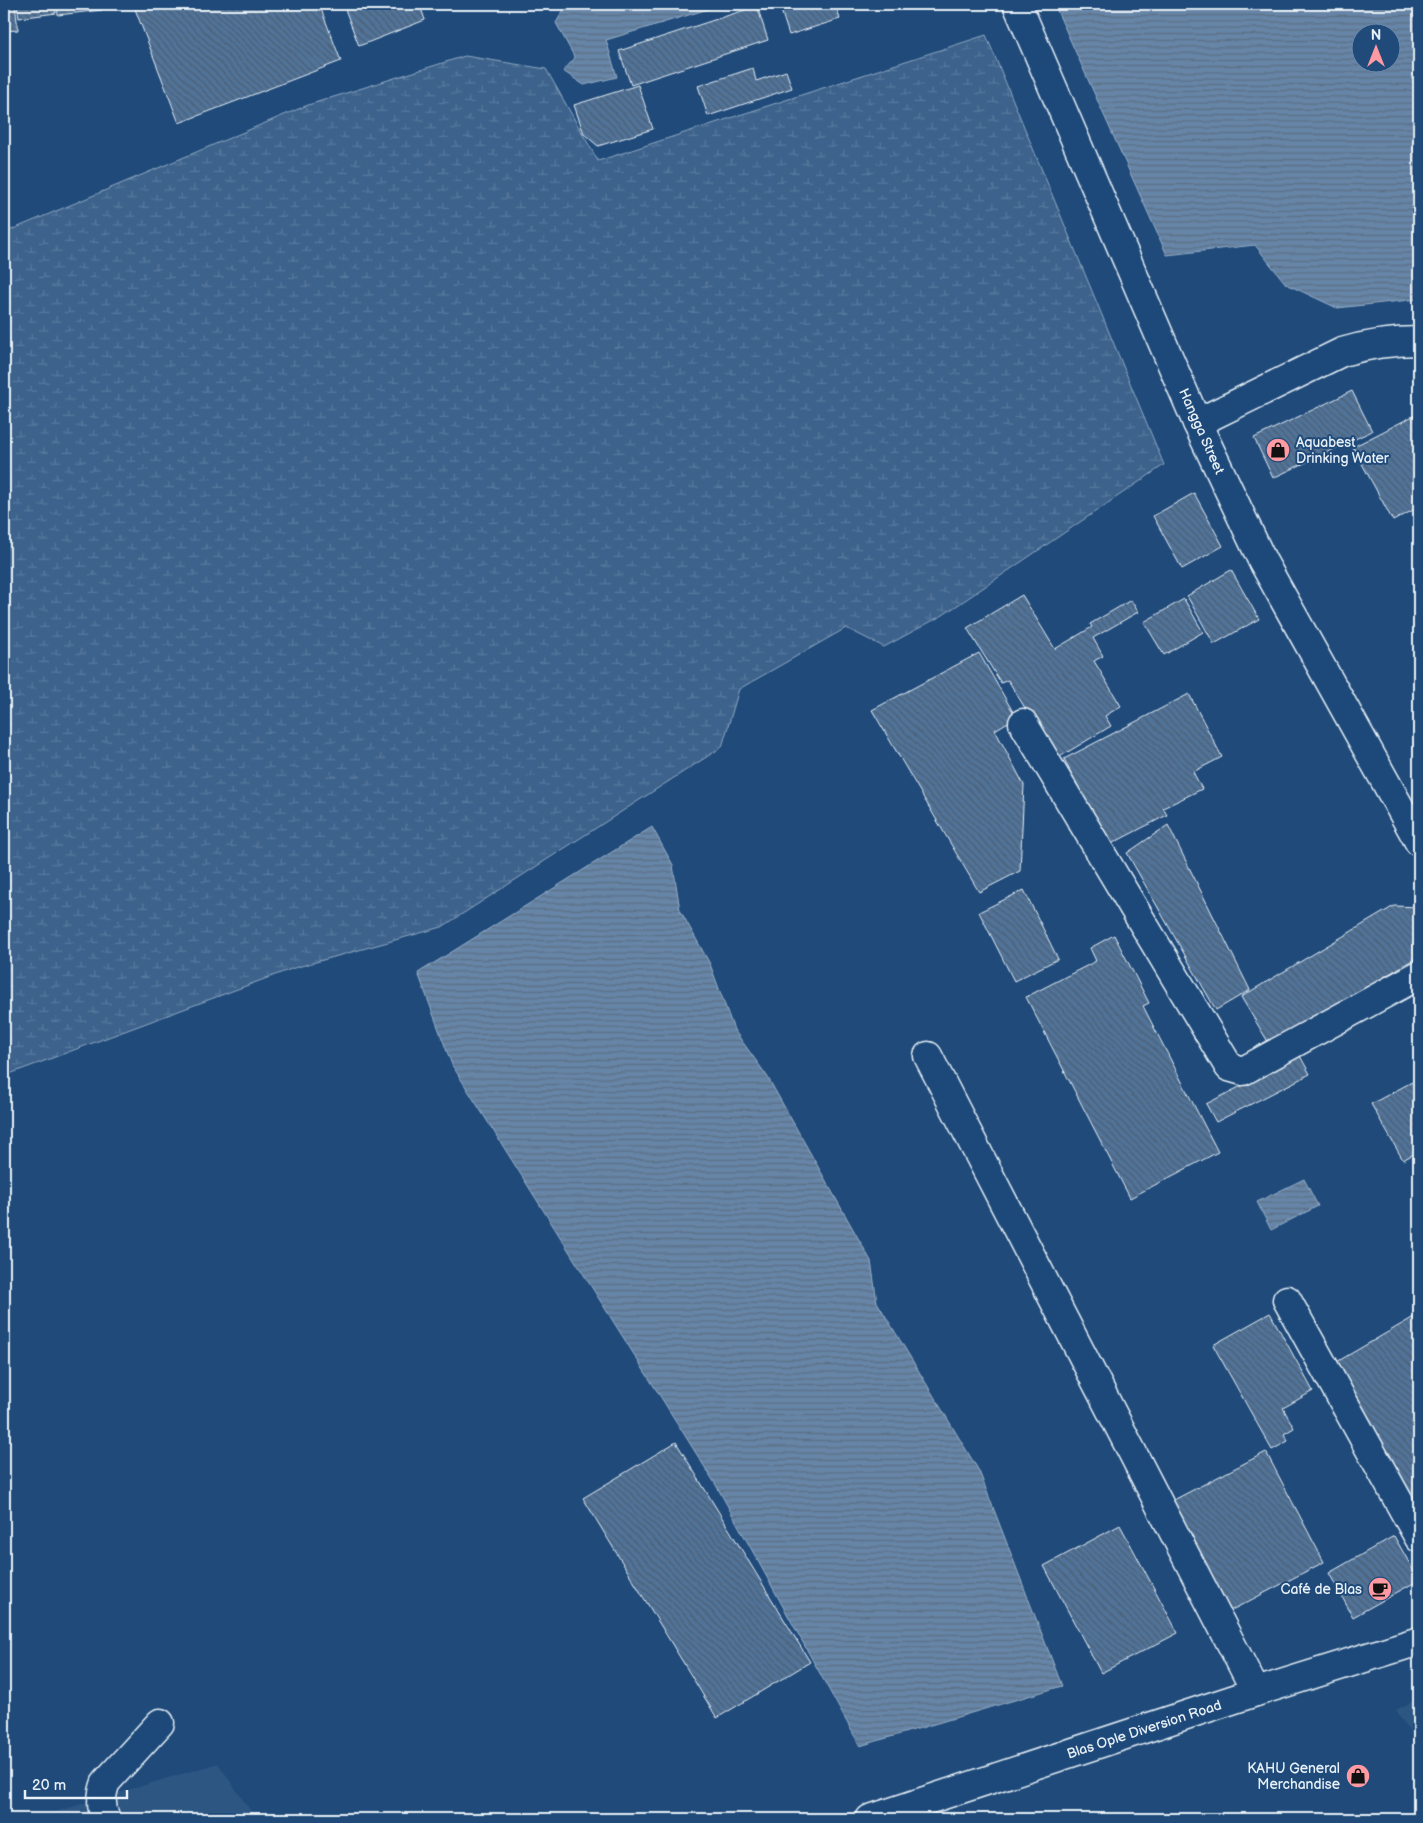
<svg xmlns="http://www.w3.org/2000/svg" width="1423" height="1823" font-family="'Balsamiq Sans',sans-serif">
	<style>
		.built { fill: #2e5683 }
		.wetland { fill: url(#wetland-marsh); stroke: #92aac2 }
		.water { fill: url(#water-rules); stroke: #9ab0c7; fill-rule: evenodd }
		.building { fill: url(#building-back-hatch); stroke: #e8f1f8 }
		.lines { fill: none; stroke-linecap: round; stroke-linejoin: round }
		.minor-casing { stroke: #e8f1f8; stroke-width: 31 }
		.major-casing { stroke: #e8f1f8; stroke-width: 31 }
		.minor { stroke: #1f4a7a; stroke-width: 28 }
		.major { stroke: #1f4a7a; stroke-width: 28 }
		.labels { text-anchor: middle; stroke-width: 4; stroke-linejoin: round; paint-order: stroke }
		.street-label { font-size: 14px; fill: #e8f1f8; stroke: #1f4a7a }
		.poi-label { font-size: 14px; fill: #e8f1f8; stroke: #1f4a7a; text-anchor: end }
	</style>
	<defs>
		<pattern id="wetland-marsh" width="20" height="14" patternUnits="userSpaceOnUse" patternTransform="scale(1.25)"><rect width="20" height="14" fill="#3c628c"/><path d="M1 5h8M5 5V1M11 12h8M15 12V8" fill="none" stroke="#58799d"/></pattern>
		<pattern id="water-rules" width="6" height="5" patternUnits="userSpaceOnUse" patternTransform="scale(1.25)"><rect width="6" height="5" fill="#6685a7"/><path d="M0 2.5h6" fill="none" stroke="#596d82"/></pattern>
		<pattern id="building-back-hatch" width="6" height="6" patternUnits="userSpaceOnUse" patternTransform="scale(1.25)"><rect width="6" height="6" fill="#517399"/><path d="M-1 5l2 2M0 0l6 6M5-1l2 2" fill="none" stroke="#4c5e72"/></pattern>
	</defs>
	<rect width="100%" height="100%" fill="#1f4a7a"/>
	<filter id="ink" filterUnits="userSpaceOnUse"><feTurbulence type="fractalNoise" baseFrequency=".02" numOctaves="2"/><feDisplacementMap in="SourceGraphic" scale="10" xChannelSelector="R" yChannelSelector="G"/><feConvolveMatrix kernelMatrix="1 2 1 2 8 2 1 2 1" color-interpolation-filters="sRGB"/></filter>
	<g filter="url(#ink)">
		<g class="built">
			<path d="M1419,1698V1748L1396,1710Z"/>
			<path d="M218,1763L256,1819H32Z"/>
		</g>
		<path class="wetland" d="M986,35L1164,465L943,615L884,647L846,628L739,689L722,747L442,927L294,968L4,1076V233L308,105L465,56L546,69L598,161Z"/>
		<g class="water">
			<path d="M567,4H725L606,40L617,77L584,85L563,71L575,58L556,23Z"/>
			<path d="M1054,4H1419V299L1337,308L1286,284L1255,245L1167,255ZM1360,32H1390V62H1360Z"/>
			<path d="M652,827L673,865L680,910L710,964L734,1030L767,1076L871,1261L877,1302L979,1471L1062,1686L860,1746L716,1485L452,1065L418,973Z"/>
			<path d="M1304,1179L1318,1206L1271,1230L1257,1202Z"/>
		</g>
		<g class="building">
			<path d="M4,4H15L18,30L4,31Z"/>
			<path d="M17,4H55L56,13L19,18Z"/>
			<path d="M57,4H101L102,10L58,15Z"/>
			<path d="M148,4H319L341,61L179,123L135,9Z"/>
			<path d="M343,4H432L421,8L425,20L359,46Z"/>
			<path d="M779,4H835L840,19L789,35Z"/>
			<path d="M757,6L768,40L631,85L619,51Z"/>
			<path d="M753,68L756,81L786,71L792,88L708,116L698,86Z"/>
			<path d="M638,85L653,129L598,146L584,134L574,105Z"/>
			<path d="M1352,391L1372,431L1273,478L1254,438Z"/>
			<path d="M1415,415L1419,422V507L1393,521L1353,447Z"/>
			<path d="M1194,493L1223,546L1182,569L1153,516Z"/>
			<path d="M1231,570L1259,619L1214,644L1187,596Z"/>
			<path d="M1022,595L1055,649L1092,627L1090,624L1131,600L1138,612L1093,638L1103,656L1094,661L1121,706L1105,716L1111,726L1056,759L1008,680L1001,683L967,628Z"/>
			<path d="M1184,599L1203,632L1164,655L1144,622Z"/>
			<path d="M979,653L1016,717L995,730L1024,785L1020,871L979,892L872,710Z"/>
			<path d="M1189,694L1222,757L1193,772L1202,789L1163,808L1167,815L1109,845L1064,759Z"/>
			<path d="M1168,825L1250,990L1216,1010L1127,853Z"/>
			<path d="M1024,890L1058,959L1014,981L979,912Z"/>
			<path d="M1394,906L1419,907V956L1270,1045L1241,997Z"/>
			<path d="M1114,935L1149,1003L1143,1006L1218,1152L1130,1198L1026,997L1096,961L1090,948Z"/>
			<path d="M1300,1056L1310,1074L1216,1122L1206,1104Z"/>
			<path d="M1412,1082L1419,1094V1151L1403,1160L1371,1104Z"/>
			<path d="M1270,1313L1313,1391L1283,1408L1294,1428L1284,1434L1288,1441L1272,1450L1213,1345Z"/>
			<path d="M1419,1314V1521L1328,1367Z"/>
			<path d="M676,1442L810,1662L717,1718L583,1498Z"/>
			<path d="M1266,1452L1324,1562L1226,1613L1168,1503Z"/>
			<path d="M1120,1525L1178,1633L1101,1673L1044,1566Z"/>
			<path d="M1394,1536L1419,1580L1353,1617L1329,1573Z"/>
		</g>
		<g class="lines">
			<g class="minor-casing">
				<g id="minor">
					<path d="M1017,4L1197,423L1262,560L1419,842"/>
					<path d="M1197,423L1342,352C1369,344 1391,341 1419,341"/>
					<path d="M1023,723L1229,1067L1243,1071L1419,975"/>
					<path d="M928,1056L1256,1692"/>
					<path d="M1287,1300L1419,1538"/>
					<path d="M106,1819C100,1806 101,1795 106,1782L160,1723"/>
				</g>
			</g>
			<g class="major-casing">
				<path id="major" d="M870,1819L1256,1692L1419,1641"/>
			</g>
			<use href="#minor" class="minor"/>
			<use href="#major" class="major"/>
		</g>
	</g>
	<defs>
		<g id="shop-disc" transform="scale(1.25)"><circle r="9.5" fill="#ff9aa2" stroke="#1f4a7a"/><path d="M-5-2.5h2.3a2.7 3.5 0 0 1 5.4 0H5L5.5 6h-11ZM-1.5-2.5h3a1.5 2.3 0 0 0-3 0Z" fill="#111"/></g>
		<g id="cafe-disc" transform="scale(1.25)"><circle r="9.5" fill="#ff9aa2" stroke="#1f4a7a"/><path d="M-5.5-4.5H6V0H3Q3 3.5 0 3.5H-2.5Q-5.5 3.5-5.5 0ZM3-3.2v2h1.7v-2ZM-6 4.5H4V6H-6Z" fill="#111"/></g>
	</defs>
	<g fill-rule="evenodd">
		<use href="#shop-disc" x="1278" y="450"/>
		<use href="#cafe-disc" x="1380" y="1589"/>
		<use href="#shop-disc" x="1358" y="1776"/>
	</g>
	<g class="labels">
		<g class="street-label">
			<text transform="translate(1202 431) rotate(66)" y="5">Hangga Street</text>
			<text transform="translate(1144 1729) rotate(-18)" y="5">Blas Ople Diversion Road</text>
		</g>
		<g class="poi-label">
			<text x="1296" y="447" text-anchor="start">Aquabest<tspan x="1296" dy="16">Drinking Water</tspan></text>
			<text x="1362" y="1594">Café de Blas</text>
			<text x="1340" y="1773">KAHU General<tspan x="1340" dy="16">Merchandise</tspan></text>
		</g>
	</g>
	<rect width="1423" height="1823" fill="none" stroke="#1f4a7a" stroke-width="20"/>
	<rect x="10" y="10" width="1403" height="1803" fill="none" stroke="#e8f1f8" stroke-width="2" filter="url(#ink)"/>
	<g transform="translate(1376 48)"><circle r="24" fill="#1f4a7a" stroke="#6f8dac"/>
	<path d="M0-4L9 19L0 12L-9 19Z" fill="#ff9aa2"/>
	<text y="-8" font-size="14" font-weight="bold" text-anchor="middle" fill="#e8f1f8">N</text>
	</g>
	<path d="M25 1790v8h102v-8" fill="none" stroke="#e8f1f8" stroke-width="2.5"/>
	<text x="32" y="1790" font-size="15" fill="#e8f1f8" stroke="#1f4a7a" stroke-width="4" paint-order="stroke">20 m</text>
</svg>
